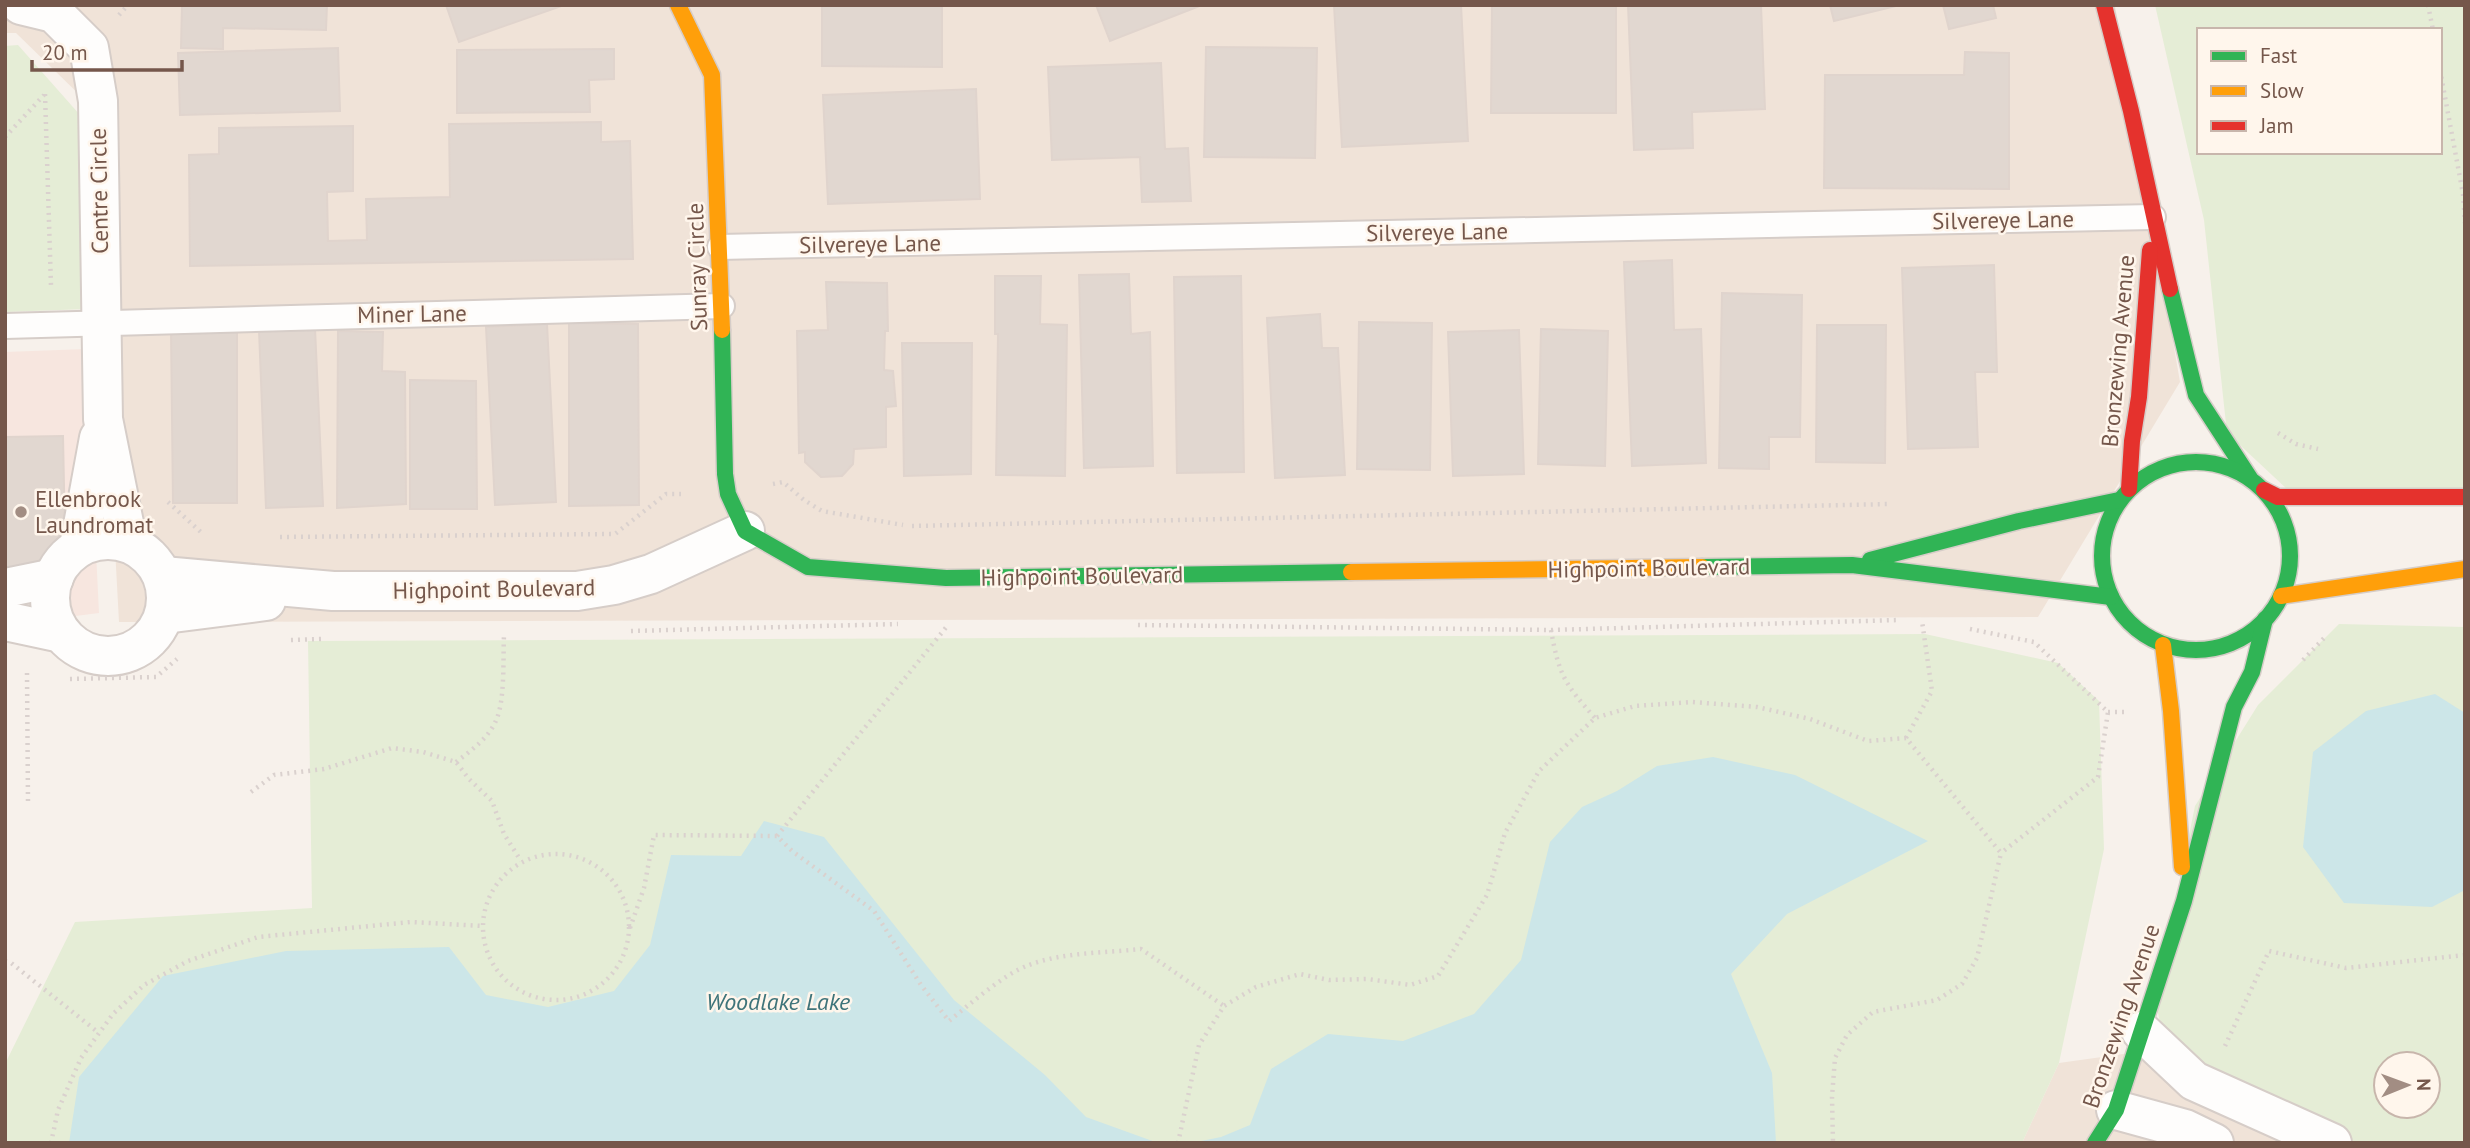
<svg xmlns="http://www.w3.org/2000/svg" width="2470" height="1148" font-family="'PT Sans',sans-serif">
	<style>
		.residential { fill: #f0e3d8 }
		.commercial { fill: #f7e6df }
		.green { fill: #e5edd6; fill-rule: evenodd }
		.water { fill: #cce6e8 }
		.building { fill: #e1d7d0; stroke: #e0d4cd; stroke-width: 2 }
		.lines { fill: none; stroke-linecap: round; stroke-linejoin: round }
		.lane-casing { stroke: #d6cdc8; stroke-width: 28 }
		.street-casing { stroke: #d6cdc8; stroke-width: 42 }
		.fast-casing { stroke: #d6cdc8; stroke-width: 19 }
		.slow-casing { stroke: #d6cdc8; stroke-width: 19 }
		.jam-casing { stroke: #d6cdc8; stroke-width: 19 }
		.path { stroke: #dad1ce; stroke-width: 4.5; stroke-dasharray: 2 5; stroke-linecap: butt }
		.lane { stroke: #fefdfc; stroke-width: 24 }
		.street { stroke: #fefdfc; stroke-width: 38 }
		.fast { stroke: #30b455; stroke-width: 16 }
		.slow { stroke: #ff9f0a; stroke-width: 16 }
		.jam { stroke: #e5322d; stroke-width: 16 }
		.poi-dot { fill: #a28d83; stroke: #fff6ec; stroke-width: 2.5 }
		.labels { text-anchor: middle; stroke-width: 5; stroke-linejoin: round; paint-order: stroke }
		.street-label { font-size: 23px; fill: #75574b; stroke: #fff6ec }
		.poi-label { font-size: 23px; fill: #75574b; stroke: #fff6ec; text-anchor: start }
		.water-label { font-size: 24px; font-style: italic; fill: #3f747a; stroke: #fff6ec }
	</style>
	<rect width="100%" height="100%" fill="#f7f1eb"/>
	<g class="residential">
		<path d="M5,5H2115L2180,382L2038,617L119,622L91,106L16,33H5Z"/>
		<path d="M2166,1048L2349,1143H2022L2059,1063Z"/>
	</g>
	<path class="commercial" d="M86,349L99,613L5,625V352Z"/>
	<g class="green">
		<path d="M2155,5H2465V504L2304,505L2227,433L2204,220ZM2199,30H2440V152H2199Z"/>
		<path d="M18,45L80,115L87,309L5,312V46Z"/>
		<path d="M2339,624L2465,627V1143H2349L2166,1048L2155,1000L2195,806L2258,705ZM2386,1064H2428V1106H2386Z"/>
		<path d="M1925,634L2058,663L2099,701L2104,849L2059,1063L2022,1143H5V1064L75,922L312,908L308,641Z"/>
	</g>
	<g class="water">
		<path d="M2435,694L2465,713V890L2432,907L2344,903L2303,847L2313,752L2366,711Z"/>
		<path d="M1713,757L1795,775L1928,841L1787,914L1731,974L1772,1073L1776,1143H1191L1221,1137L1250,1125L1271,1069L1328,1034L1403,1041L1474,1014L1521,960L1550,842L1582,807L1617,791L1657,766Z"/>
		<path d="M764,821L824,837L954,1000L1045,1075L1086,1117L1158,1143H69L79,1077L163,976L286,951L449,947L486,995L548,1007L614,991L650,945L671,855L741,856Z"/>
	</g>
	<g class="building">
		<path d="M182,5H327L326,30L223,28V49L181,48Z"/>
		<path d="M446,5H564L459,42Z"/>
		<path d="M822,5H942V67L822,66Z"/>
		<path d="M1096,5H1202L1110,41Z"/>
		<path d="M1334,5H1461L1468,141L1342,147Z"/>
		<path d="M1492,5H1616V113H1491Z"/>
		<path d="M1628,5H1761L1765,109L1692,112L1693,148L1634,150Z"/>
		<path d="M1830,5H1900L1834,21Z"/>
		<path d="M1943,5H1993L1996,18L1949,29Z"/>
		<path d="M1206,47L1317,48L1315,158L1204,157Z"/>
		<path d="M338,48L340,111L180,115L178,53Z"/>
		<path d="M614,49V79L589,80L590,112L457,113V50Z"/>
		<path d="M1965,52L2009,53V189L1824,188L1825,75H1964Z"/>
		<path d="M1161,63L1165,149L1188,148L1191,201L1142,202L1140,157L1052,160L1048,67Z"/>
		<path d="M976,89L980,199L828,204L823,95Z"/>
		<path d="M601,122V142L630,141L633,259L190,266L189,155L219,154V128L353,126V191L327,192L328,241L367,240L366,199L450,197L449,124Z"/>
		<path d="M1672,260L1674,330L1701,329L1706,463L1632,466L1624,262Z"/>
		<path d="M1994,265L1997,372H1975L1978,447L1908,449L1902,268Z"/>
		<path d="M1129,274L1131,334L1150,332L1153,466L1084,468L1079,275Z"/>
		<path d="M995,276H1041L1040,324L1067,325L1065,476L996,475L998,334H995Z"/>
		<path d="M1241,276L1244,472L1177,473L1174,277Z"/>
		<path d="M826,282L887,283L888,331H885L884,370L893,371L896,406L886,407V447L854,449L853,464L842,476L821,477L805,462V452L799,453L797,331L828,330Z"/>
		<path d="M1722,293L1802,295L1800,437H1769V469L1719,468Z"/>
		<path d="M1320,314L1322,348H1338L1345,475L1275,478L1267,318Z"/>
		<path d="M1359,322L1432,323L1430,470L1357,469Z"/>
		<path d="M569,323L638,324L639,505L569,506Z"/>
		<path d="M547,324L556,502L495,505L486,327Z"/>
		<path d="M1817,325H1886L1885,463L1816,462Z"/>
		<path d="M315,328L323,506L266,508L259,330Z"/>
		<path d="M1541,329L1608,331L1605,466L1538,464Z"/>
		<path d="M1519,330L1524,474L1453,476L1448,332Z"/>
		<path d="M171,331H237V503H173Z"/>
		<path d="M338,331L383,332L382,371L405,372L406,504L337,508Z"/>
		<path d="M902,343H972L971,474L904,476Z"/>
		<path d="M410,380L476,381L477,509H410Z"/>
		<path d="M63,436L65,536L30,579L5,581V437Z"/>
	</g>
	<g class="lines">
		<g class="lane-casing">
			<g id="lane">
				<path d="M720,247L2153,217"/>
				<path d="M5,326L722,306"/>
			</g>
		</g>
		<g class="street-casing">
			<g id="street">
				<path d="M21,5L54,13L89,48L98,101L103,419L128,543"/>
				<circle cx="108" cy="598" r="58"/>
				<path d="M79,547L99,438"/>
				<path d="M163,576L333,591H577L614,585L651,574L745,531"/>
				<path d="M5,588L54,578"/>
				<path d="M165,614L266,601"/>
				<path d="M5,621L61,633"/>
				<path d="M2141,1031L2194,1081L2332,1143"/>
				<path d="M2116,1110L2185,1129L2214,1143"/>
			</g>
		</g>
		<g class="fast-casing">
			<g id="fast">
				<path d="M2170,289L2196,395L2250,478"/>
				<path d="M722,330L725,474L728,494L745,531L808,567L946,578L1351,572"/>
				<circle cx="2196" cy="556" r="94"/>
				<path d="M1870,560L2019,521L2119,500"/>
				<path d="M1702,567L1852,565L2111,597"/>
				<path d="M2095,1143L2116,1110L2184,901L2234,707L2252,672L2265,619"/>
			</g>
		</g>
		<g class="slow-casing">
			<g id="slow">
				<path d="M678,5L712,75L722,330"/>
				<path d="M1351,572L1702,567"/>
				<path d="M2281,596L2465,569"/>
				<path d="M2163,645L2171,711L2182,867"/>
			</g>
		</g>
		<g class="jam-casing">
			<g id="jam">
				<path d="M2104,5L2131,111L2170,289"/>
				<path d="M2129,489L2132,441L2139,397L2150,250"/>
				<path d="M2264,490L2278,497H2465"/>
			</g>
		</g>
		<g class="path">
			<path d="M2428,5L2433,30"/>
			<path d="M119,15L128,5"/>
			<path d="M2440,70L2463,194L2465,223"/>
			<path d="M45,94L51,286"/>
			<path d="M5,137L44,95"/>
			<path d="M2278,433L2296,444L2318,449"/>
			<path d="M773,484L783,482L804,500L822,511L903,525"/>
			<path d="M168,502L203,534"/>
			<path d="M912,526L1890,504"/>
			<path d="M280,537L615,534L666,494H681"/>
			<path d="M1138,625L1551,630L1899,620"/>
			<path d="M1970,629L2034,642L2108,712L2098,777L2001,853"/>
			<path d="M1551,630C1559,676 1565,684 1595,718"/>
			<path d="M631,631L898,624"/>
			<path d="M291,640L321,639"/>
			<path d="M2303,660L2326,636"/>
			<path d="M27,673L28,803"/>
			<path d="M70,679L156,677L177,659"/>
			<path d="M2108,712H2124"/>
			<path d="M1906,738L1932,691L1922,621"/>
			<path d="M456,762C472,750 490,737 497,718C505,698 503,657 504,635"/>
			<path d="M251,792L274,775L324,769L392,748L423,752L456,762L469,779L492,801L504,834L521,861"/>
			<path d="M777,836L948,625"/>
			<circle cx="556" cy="927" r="73"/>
			<path d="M630,928L644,888L654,835L777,836L792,851L874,911L921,985L949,1021C969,1005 1005,973 1029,965C1063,952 1105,953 1141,949L1224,1006"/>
			<path d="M5,961L10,962L99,1033"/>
			<path d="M2225,1046L2269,951L2346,968L2465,955"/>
			<path d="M51,1143L58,1110L81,1058L113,1014L144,985L188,961L258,937L411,922L483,926"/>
			<path d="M1178,1143L1199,1045L1224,1006L1256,987L1300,974L1329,980L1368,979L1410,985L1438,976L1487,895L1505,833L1539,771L1595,718L1635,706L1692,702L1757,707L1810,719L1868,741L1906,738L2001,853L1977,958L1962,984L1937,1000L1873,1012L1847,1035L1835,1058L1832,1097L1833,1143"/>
		</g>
		<use href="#lane" class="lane"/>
		<use href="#street" class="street"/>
		<use href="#fast" class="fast"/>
		<use href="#slow" class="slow"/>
		<use href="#jam" class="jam"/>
	</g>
	<circle class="poi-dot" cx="21" cy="512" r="7"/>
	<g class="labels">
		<g class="street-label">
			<text transform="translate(99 191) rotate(-91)" y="8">Centre Circle</text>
			<text transform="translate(2003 220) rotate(-1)" y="8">Silvereye Lane</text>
			<text transform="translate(1437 232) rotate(-1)" y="8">Silvereye Lane</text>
			<text transform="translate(870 244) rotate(-1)" y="8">Silvereye Lane</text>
			<text transform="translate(697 267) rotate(-92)" y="8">Sunray Circle</text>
			<text transform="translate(412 314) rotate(-1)" y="8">Miner Lane</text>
			<text transform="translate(2118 351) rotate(-85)" y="8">Bronzewing Avenue</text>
			<text transform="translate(1649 568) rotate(-1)" y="8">Highpoint Boulevard</text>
			<text transform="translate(1082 576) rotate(-1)" y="8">Highpoint Boulevard</text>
			<text transform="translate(494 589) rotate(-1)" y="8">Highpoint Boulevard</text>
			<text transform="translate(2121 1016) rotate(-71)" y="8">Bronzewing Avenue</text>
		</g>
		<g class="poi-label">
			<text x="35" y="507">Ellenbrook<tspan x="35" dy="26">Laundromat</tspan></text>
		</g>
		<g class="water-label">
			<text x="778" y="1010">Woodlake Lake</text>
		</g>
	</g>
	<rect width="2470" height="1148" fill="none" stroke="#75574b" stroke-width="14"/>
	<rect x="2197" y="28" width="245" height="126" fill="#fff6ec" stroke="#c8b6ac" stroke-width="2"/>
	<rect x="2211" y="51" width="35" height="10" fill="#30b455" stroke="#c8b6ac" stroke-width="2"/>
	<text x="2260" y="63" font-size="21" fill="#75574b">Fast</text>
	<rect x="2211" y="86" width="35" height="10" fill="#ff9f0a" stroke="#c8b6ac" stroke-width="2"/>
	<text x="2260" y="98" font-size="21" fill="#75574b">Slow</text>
	<rect x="2211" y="121" width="35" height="10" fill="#e5322d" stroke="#c8b6ac" stroke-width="2"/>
	<text x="2260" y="133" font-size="21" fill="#75574b">Jam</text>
	<g transform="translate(2407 1085) rotate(89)"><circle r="33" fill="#fff6ec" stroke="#c8b6ac" stroke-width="2"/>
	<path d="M0-5L12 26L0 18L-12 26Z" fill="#a28d83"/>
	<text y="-10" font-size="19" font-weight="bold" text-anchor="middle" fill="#75574b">N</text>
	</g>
	<path d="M32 60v10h150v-10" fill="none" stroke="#75574b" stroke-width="3.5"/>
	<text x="42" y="60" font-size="21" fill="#75574b" stroke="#fff6ec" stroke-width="5" paint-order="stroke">20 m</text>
</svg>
